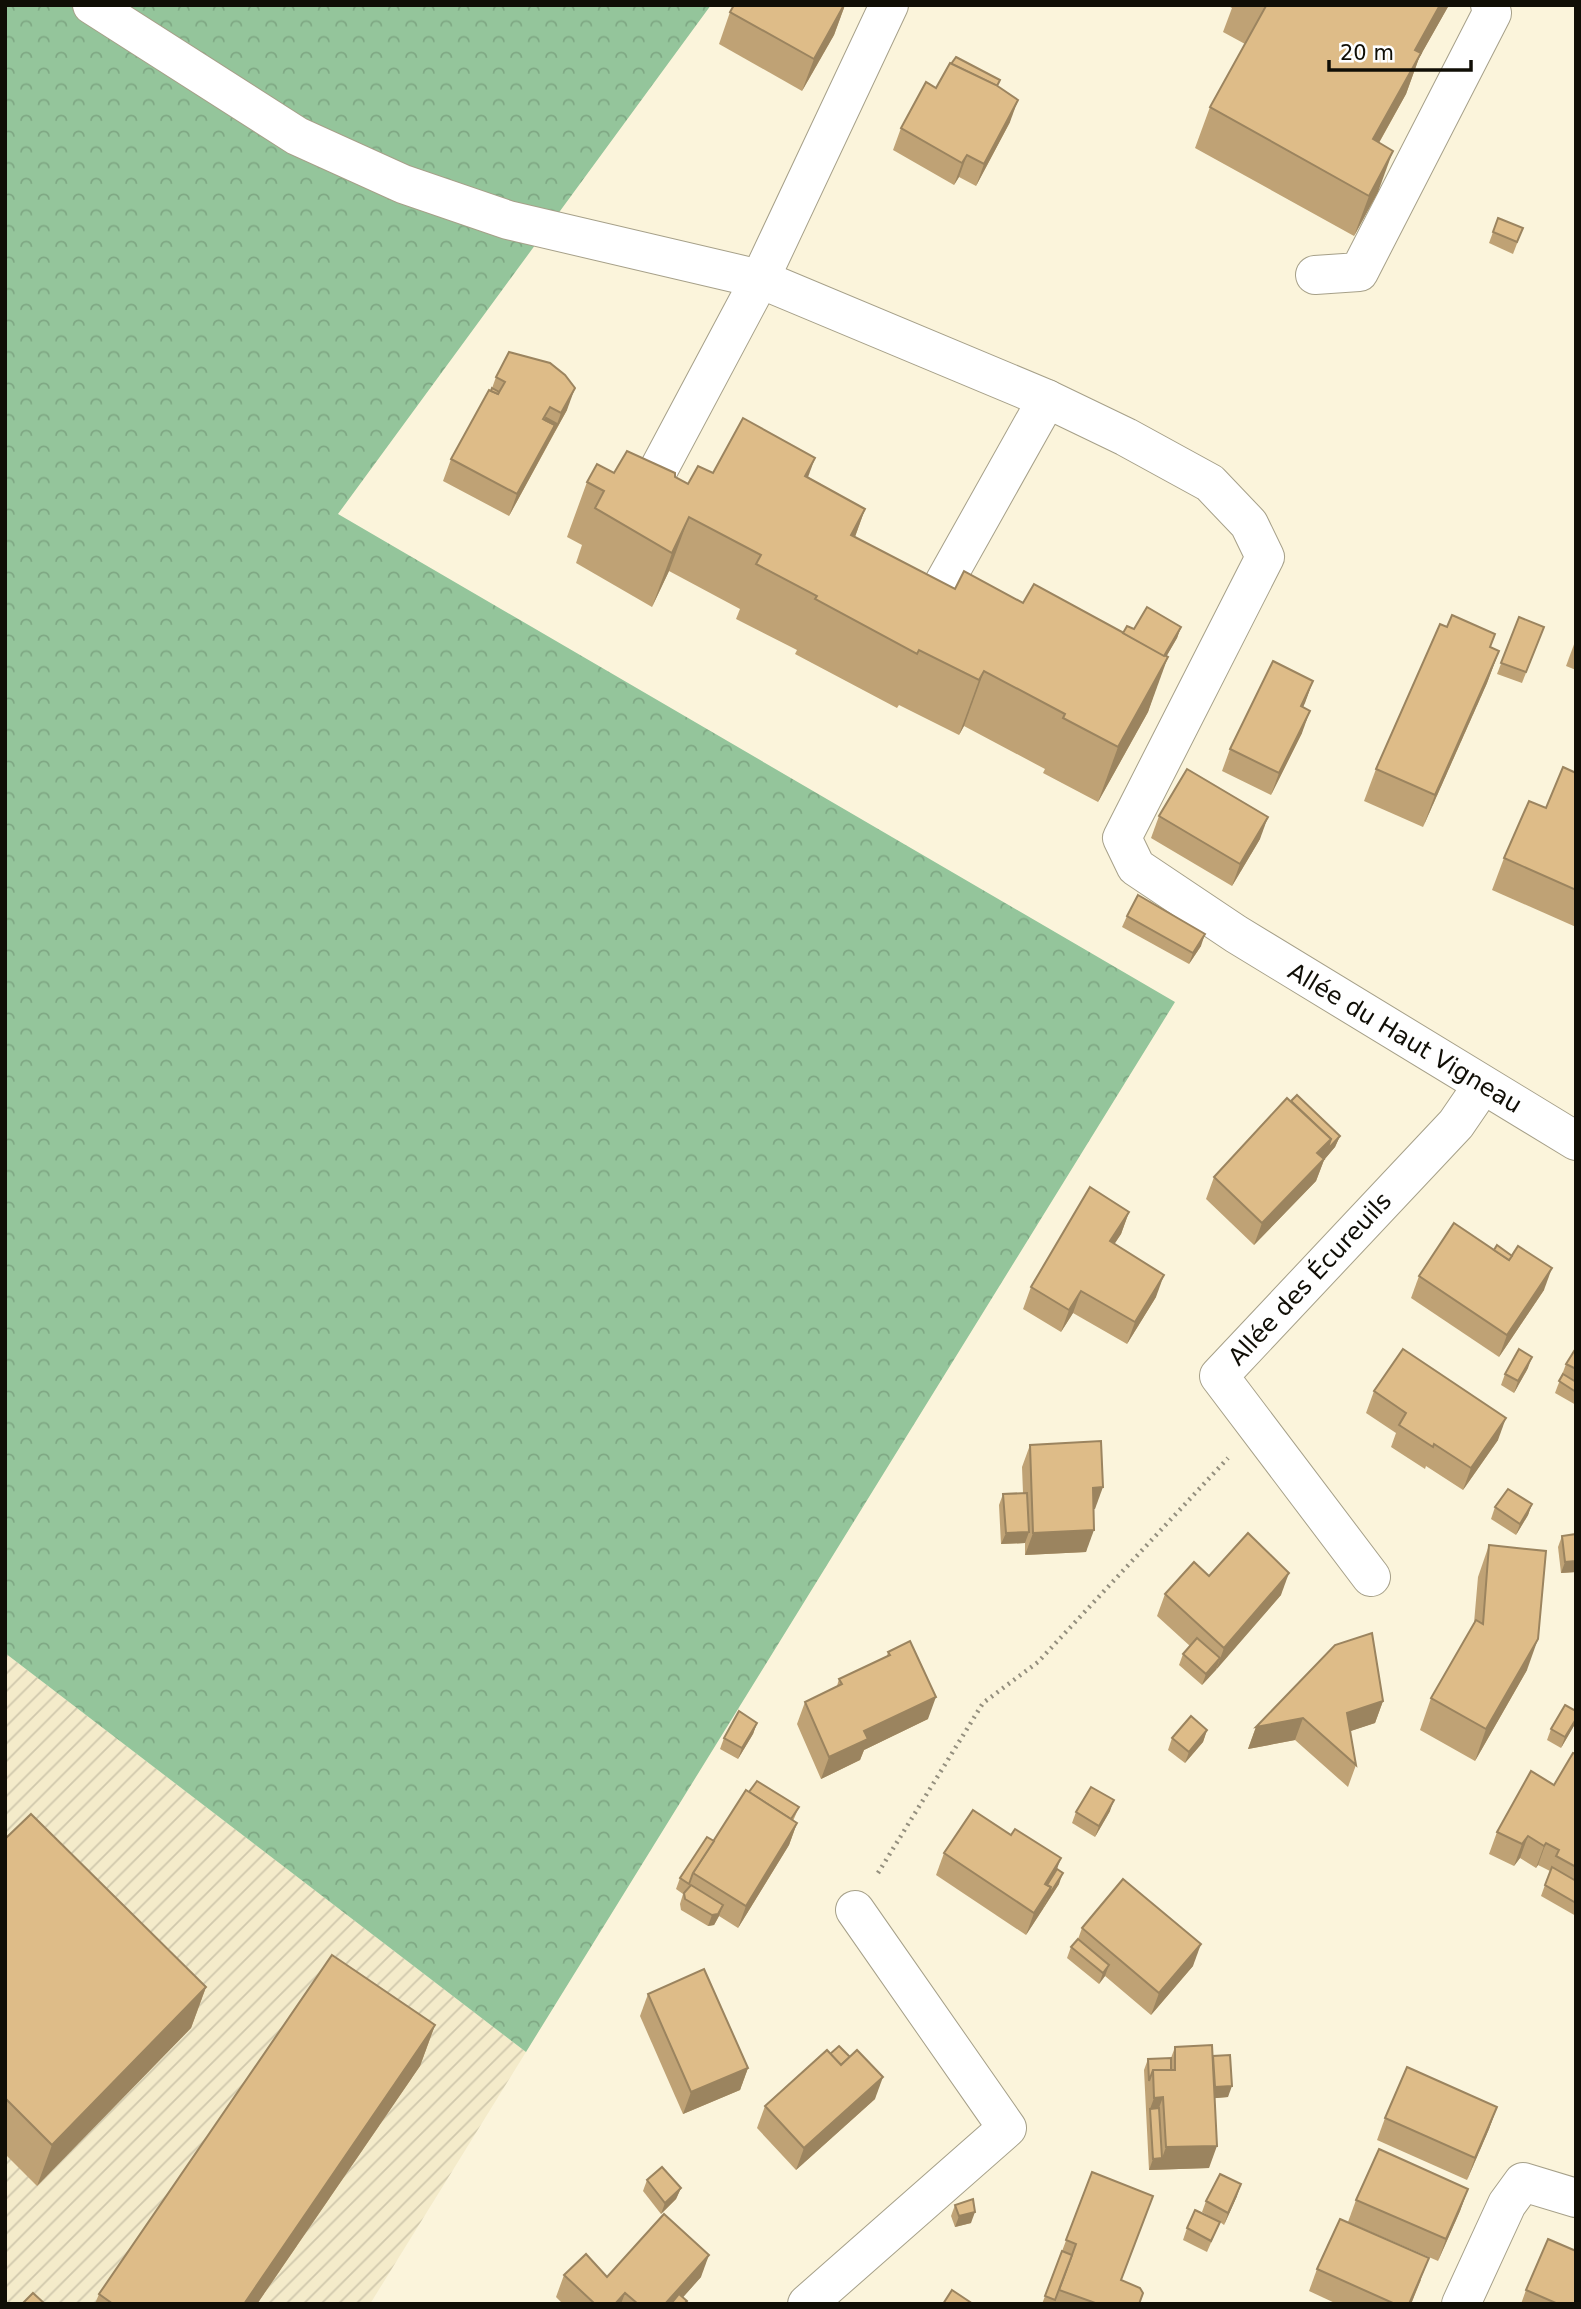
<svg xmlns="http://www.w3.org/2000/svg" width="1581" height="2309" font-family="'DejaVu Sans',sans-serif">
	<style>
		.industrial { fill: url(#industrial-furrows) }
		.forest { fill: url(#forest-crowns) }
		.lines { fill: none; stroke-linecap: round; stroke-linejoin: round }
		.minor-casing { stroke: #a6a089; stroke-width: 40 }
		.path { stroke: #948f7e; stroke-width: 4.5; stroke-dasharray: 2 5; stroke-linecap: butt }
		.minor { stroke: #fff; stroke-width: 38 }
		.wall { fill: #bfa275 }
		.shaded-wall { fill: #9b845f }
		.building { fill: #debc88; stroke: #9b845f; stroke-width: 2 }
		.labels { text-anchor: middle; stroke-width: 5; stroke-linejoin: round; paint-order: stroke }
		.street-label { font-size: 24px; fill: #100e06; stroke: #fff }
	</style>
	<defs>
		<pattern id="industrial-furrows" width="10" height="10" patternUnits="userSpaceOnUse" patternTransform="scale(1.75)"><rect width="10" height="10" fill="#f4ebca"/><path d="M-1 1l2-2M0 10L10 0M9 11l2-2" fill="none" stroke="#d0c8ac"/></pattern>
		<pattern id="forest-crowns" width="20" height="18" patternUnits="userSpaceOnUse" patternTransform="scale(1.75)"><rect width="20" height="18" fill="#94c59b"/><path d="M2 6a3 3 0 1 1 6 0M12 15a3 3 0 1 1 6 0" fill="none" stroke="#7fa884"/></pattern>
	</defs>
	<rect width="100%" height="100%" fill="#fbf4db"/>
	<path class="industrial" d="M5,1653L526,2052L370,2304H5Z"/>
	<path class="forest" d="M5,5H711L338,514L1175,1002L526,2052L5,1653Z"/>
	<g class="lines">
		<g class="minor-casing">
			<g id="minor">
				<path d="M92,5L297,136L403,184L508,220L760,279L1047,399L1126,437L1210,483L1249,524L1265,557L1122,838L1136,867L1236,934L1576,1141"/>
				<path d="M1315,275L1359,272L1492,13L1490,5"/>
				<path d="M646,493L760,279L889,5"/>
				<path d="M941,588L1047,399"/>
				<path d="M1371,1577L1219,1376L1456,1124L1482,1086"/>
				<path d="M807,2304L1007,2128L855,1910"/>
				<path d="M1461,2304L1507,2204L1523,2182L1576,2198"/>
			</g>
		</g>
		<path class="path" d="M878,1873L983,1703L1038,1662L1228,1458"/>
		<use href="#minor" class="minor"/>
	</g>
	<g class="wall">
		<path d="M845,5L834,35L802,91L719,44L730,12Z"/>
		<path d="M1227,5H1449L1419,58L1406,94L1379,143L1378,192L1354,236L1195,148L1210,107L1245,44L1223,32L1232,8Z"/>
		<path d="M998,86L1010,122L976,186L959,177L954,185L893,150L901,128L936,88Z"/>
		<path d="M1523,228L1513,254L1489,243L1493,232Z"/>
		<path d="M496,377L567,410L509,516L443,481L451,459L491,391Z"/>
		<path d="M614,473L675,477L688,484L713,473L808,477L865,509L855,537L955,589L1023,603L1123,633L1134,629L1181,627L1177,638L1166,657L1148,712L1098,802L1043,773L1045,769L964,726L959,735L899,705L897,708L795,654L797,650L736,619L740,609L669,571L652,607L576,563L582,545L567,537L587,482Z"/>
		<path d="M1519,617L1544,627L1522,683L1497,674Z"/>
		<path d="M1576,639V670L1566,666Z"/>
		<path d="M1491,647L1499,651L1487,683L1423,827L1364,801L1376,769Z"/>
		<path d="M1313,681L1303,707L1302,733L1271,795L1222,771L1230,749Z"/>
		<path d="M1576,773V927L1492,890L1504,858Z"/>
		<path d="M1159,816L1260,839L1232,886L1151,838Z"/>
		<path d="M1127,916L1201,946L1189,964L1122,927Z"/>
		<path d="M1291,1101L1340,1136L1335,1147L1324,1160L1316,1181L1254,1245L1206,1199L1214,1177Z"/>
		<path d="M1129,1212L1121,1234L1114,1244L1156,1297L1127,1344L1073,1313L1061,1332L1023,1309L1031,1287Z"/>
		<path d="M1419,1276L1544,1290L1499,1357L1411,1298Z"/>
		<path d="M1576,1348V1405L1555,1393L1566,1364Z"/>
		<path d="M1528,1368L1514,1393L1501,1385L1505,1374Z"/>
		<path d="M1374,1391L1498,1440L1463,1490L1426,1466L1425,1469L1391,1447L1396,1433L1366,1413Z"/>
		<path d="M1030,1445L1095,1509H1094L1086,1552L1025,1555V1543L1001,1544L999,1505L1003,1494L1023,1493L1022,1467Z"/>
		<path d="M1532,1504L1528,1515L1516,1535L1491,1519L1495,1507Z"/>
		<path d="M1576,1534V1572L1561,1573L1558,1547L1562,1536Z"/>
		<path d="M1489,1545L1527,1670L1475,1761L1420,1730L1431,1698L1474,1623L1478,1577Z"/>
		<path d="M1209,1576L1281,1595L1202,1685L1179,1665L1183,1654L1190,1646L1157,1616L1165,1594Z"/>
		<path d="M888,1652L928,1719L864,1750L860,1760L821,1779L797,1724L805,1702L837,1686L839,1679L887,1656Z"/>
		<path d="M1383,1701L1375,1723L1350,1731L1356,1765L1348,1787L1295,1740L1248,1749L1256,1727Z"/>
		<path d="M1576,1719L1575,1724L1561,1748L1547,1740L1551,1729Z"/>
		<path d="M757,1723L753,1734L738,1759L720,1749L724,1738Z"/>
		<path d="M1207,1730L1203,1742L1185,1763L1168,1750L1172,1738Z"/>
		<path d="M1576,1754V1916L1541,1896L1550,1871L1538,1865L1536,1868L1520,1858L1514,1866L1489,1854L1497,1832L1554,1785Z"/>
		<path d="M749,1792L799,1807L793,1821L797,1823L789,1845L738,1928L719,1916L714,1925L708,1926L681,1910L680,1904L683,1894L676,1889L680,1878L714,1841Z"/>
		<path d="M1110,1811L1095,1837L1072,1823L1076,1812Z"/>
		<path d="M5,1839L206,1987L191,2028L37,2186L5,2154Z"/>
		<path d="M944,1853L1057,1869L1059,1884L1026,1935L936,1875Z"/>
		<path d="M1082,1928L1193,1966L1151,2015L1105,1976L1099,1984L1067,1958L1071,1947L1078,1939Z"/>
		<path d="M648,1994L748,2068L740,2090L683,2114L640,2016Z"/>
		<path d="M435,2025L420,2066L257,2304H95L99,2294Z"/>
		<path d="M1175,2047L1213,2056L1228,2097L1215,2098L1209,2168L1149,2170L1144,2070L1148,2059L1171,2058Z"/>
		<path d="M875,2099L796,2170L757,2128L765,2106Z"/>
		<path d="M1497,2107L1489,2129L1467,2180L1377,2140L1385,2118Z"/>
		<path d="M1092,2172L1121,2280L1139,2304H1042Z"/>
		<path d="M647,2180L681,2188L676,2199L661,2214L643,2191Z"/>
		<path d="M1468,2189L1460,2211L1438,2261L1348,2222L1356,2200Z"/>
		<path d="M1237,2196L1224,2225L1220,2222L1207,2252L1183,2240L1187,2228L1216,2220L1202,2212L1206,2201Z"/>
		<path d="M955,2205L971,2223L955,2227L951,2216Z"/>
		<path d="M1317,2269L1421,2280L1411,2304H1337L1309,2291Z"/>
		<path d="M564,2275L607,2277H701L683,2297L687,2301L686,2304H563L556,2297Z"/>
		<path d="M1526,2290L1576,2304H1521Z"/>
	</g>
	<g class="shaded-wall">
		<path d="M845,5L834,35L802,91L814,59Z"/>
		<path d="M1440,5H1449L1419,58L1406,94L1358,180L1373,139L1415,50Z"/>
		<path d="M1018,100L1010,122L976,186L984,164Z"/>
		<path d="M1393,151L1378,192L1354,236L1369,196Z"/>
		<path d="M967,155L959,177L954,185L962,163Z"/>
		<path d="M575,388L567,410L553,435L561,413Z"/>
		<path d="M557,424L553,435L509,516L517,494L555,425Z"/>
		<path d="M815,458L795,513L805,476Z"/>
		<path d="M865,509L845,564L851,535Z"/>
		<path d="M689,517L669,571L652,607L672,553Z"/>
		<path d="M1181,627L1177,638L1159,669L1163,657Z"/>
		<path d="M1499,651L1487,683L1423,827L1435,795Z"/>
		<path d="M1168,657L1148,712L1098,802L1118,747Z"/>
		<path d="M984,671L964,726L959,735L979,680Z"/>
		<path d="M1313,681L1305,703L1293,728L1301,706Z"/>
		<path d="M1310,711L1302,733L1271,795L1279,773Z"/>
		<path d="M1268,817L1260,839L1232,886L1240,864Z"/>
		<path d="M1205,934L1201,946L1189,964L1193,953Z"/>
		<path d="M1340,1136L1335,1147L1324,1160L1316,1181L1254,1245L1262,1223L1317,1153L1331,1139Z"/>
		<path d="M1129,1212L1121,1234L1102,1263L1110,1241Z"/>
		<path d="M1552,1268L1544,1290L1499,1357L1507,1335Z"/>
		<path d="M1164,1275L1156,1297L1127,1344L1135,1322Z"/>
		<path d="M1081,1291L1073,1313L1061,1332L1069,1310Z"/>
		<path d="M1532,1357L1528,1368L1514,1393L1518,1381Z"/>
		<path d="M1506,1418L1498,1440L1463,1490L1471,1468Z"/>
		<path d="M1103,1487L1095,1509L1085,1510L1093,1488Z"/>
		<path d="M1532,1504L1528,1515L1516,1535L1520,1524Z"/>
		<path d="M1094,1530L1086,1552L1025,1555L1033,1533Z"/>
		<path d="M1029,1532L1025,1543L1001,1544L1006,1533Z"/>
		<path d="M1576,1561V1572L1561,1573L1565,1562Z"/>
		<path d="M1289,1573L1281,1595L1216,1670L1224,1648Z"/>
		<path d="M1538,1639L1527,1670L1475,1761L1486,1729Z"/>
		<path d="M1220,1658L1216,1670L1202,1685L1206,1674Z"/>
		<path d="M936,1697L928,1719L864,1750L860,1760L821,1779L829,1757L864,1731Z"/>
		<path d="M1383,1701L1375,1723L1339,1735L1347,1713Z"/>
		<path d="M1303,1718L1295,1740L1248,1749L1256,1727Z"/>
		<path d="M1576,1719L1575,1724L1561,1748L1565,1737Z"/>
		<path d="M757,1723L753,1734L738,1759L742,1748Z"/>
		<path d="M1207,1730L1203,1742L1185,1763L1189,1752Z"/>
		<path d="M1114,1800L1110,1811L1095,1837L1099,1826Z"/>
		<path d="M797,1823L789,1845L738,1928L746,1906Z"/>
		<path d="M1528,1836L1520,1858L1514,1866L1522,1844Z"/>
		<path d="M1546,1843L1538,1865L1536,1868L1544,1846Z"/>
		<path d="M1061,1858L1053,1880L1041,1895L1045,1884Z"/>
		<path d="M1063,1873L1059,1884L1043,1909L1047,1898Z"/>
		<path d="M1051,1887L1043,1909L1026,1935L1034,1913Z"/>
		<path d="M723,1905L719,1916L714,1925L708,1926L712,1915Z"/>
		<path d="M1201,1944L1193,1966L1151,2015L1159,1993Z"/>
		<path d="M1109,1965L1105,1976L1099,1984L1103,1973Z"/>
		<path d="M206,1987L191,2028L37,2186L52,2145Z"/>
		<path d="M435,2025L420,2066L257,2304H244Z"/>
		<path d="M748,2068L740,2090L683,2114L691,2092Z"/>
		<path d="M883,2077L875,2099L796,2170L804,2148Z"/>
		<path d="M1232,2086L1228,2097L1206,2099L1210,2087Z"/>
		<path d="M1163,2097L1155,2119L1150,2109L1154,2098Z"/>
		<path d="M1497,2107L1489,2129L1467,2180L1475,2158Z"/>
		<path d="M1217,2146L1209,2168L1149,2170L1153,2159L1162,2158L1166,2147Z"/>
		<path d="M1241,2184L1237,2196L1224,2225L1228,2213Z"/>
		<path d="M681,2188L676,2199L661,2214L665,2203Z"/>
		<path d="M1468,2189L1460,2211L1438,2261L1446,2239Z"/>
		<path d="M975,2212L971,2223L955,2227L959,2216Z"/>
		<path d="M709,2255L701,2277L677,2304H665Z"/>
		<path d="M1429,2258L1411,2304H1409Z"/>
		<path d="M625,2293L621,2304H615Z"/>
	</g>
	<g class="building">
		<path d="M734,5H844L814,59L730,12Z"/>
		<path d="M1264,5H1440L1415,50L1421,53L1373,139L1393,151L1369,196L1210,107L1266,6Z"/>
		<path d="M956,57L1000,80L997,86L951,64Z"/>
		<path d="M950,63L996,85L1018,100L984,164L967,155L962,163L901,128L926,82L936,88Z"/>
		<path d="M1498,218L1523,228L1517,242L1493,232Z"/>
		<path d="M509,352L550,363L565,375L575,388L561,413L550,407L543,419L555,425L517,494L451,459L489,390L498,394L505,382L496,377Z"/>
		<path d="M492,388L499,392L498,394L491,391Z"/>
		<path d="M546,418L557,424L551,436L555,425L545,420Z"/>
		<path d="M743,418L815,458L805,476L865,509L851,535L955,589L964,571L1023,603L1034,584L1168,657L1118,747L1063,718L1065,714L984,671L979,680L919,650L917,654L815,599L817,596L756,564L761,555L689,517L672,553L595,508L604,491L587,482L597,464L614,473L627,451L675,473V477L688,484L698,466L713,473Z"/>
		<path d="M1147,607L1181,627L1164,656L1123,633L1127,626L1134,629Z"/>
		<path d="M1452,615L1495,634L1490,647L1499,651L1435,795L1376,769L1440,624L1447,627Z"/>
		<path d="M1519,617L1544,627L1526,672L1501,663Z"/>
		<path d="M1273,661L1313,681L1301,706L1310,711L1279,773L1230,749Z"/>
		<path d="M1563,767L1576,773V890L1504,858L1529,801L1546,808Z"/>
		<path d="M1187,769L1268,817L1240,864L1159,816Z"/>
		<path d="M1138,895L1205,934L1193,953L1127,916Z"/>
		<path d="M1297,1095L1340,1136L1327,1150L1331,1139L1291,1101Z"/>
		<path d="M1287,1098L1331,1139L1317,1153L1324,1159L1262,1223L1214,1177Z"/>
		<path d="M1090,1187L1129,1212L1110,1241L1164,1275L1135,1322L1081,1291L1069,1310L1031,1287Z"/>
		<path d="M1454,1223L1509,1260L1518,1246L1552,1268L1507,1335L1419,1276Z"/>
		<path d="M1497,1245L1512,1256L1509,1260L1494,1250Z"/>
		<path d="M1576,1348V1369L1566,1364Z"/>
		<path d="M1403,1349L1506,1418L1471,1468L1434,1444L1433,1447L1399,1425L1406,1413L1374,1391Z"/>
		<path d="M1519,1349L1532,1357L1518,1381L1505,1374Z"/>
		<path d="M1563,1374L1576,1382V1392L1559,1381Z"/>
		<path d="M1101,1441L1103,1487L1093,1488L1094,1530L1033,1533L1030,1445Z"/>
		<path d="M1508,1489L1532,1504L1520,1524L1495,1507Z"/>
		<path d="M1027,1493L1029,1532L1006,1533L1003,1494Z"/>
		<path d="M1248,1533L1289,1573L1224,1648L1165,1594L1194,1562L1209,1576Z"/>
		<path d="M1576,1534V1561L1565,1562L1562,1536Z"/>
		<path d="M1489,1545L1546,1551L1538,1639L1486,1729L1431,1698L1476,1620L1483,1624Z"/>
		<path d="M1372,1633L1383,1701L1347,1713L1356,1765L1303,1718L1256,1727L1335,1645Z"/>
		<path d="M1197,1638L1220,1658L1206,1674L1183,1654Z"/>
		<path d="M910,1641L936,1697L864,1731L868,1739L829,1757L805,1702L842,1684L839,1679L890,1655L888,1652Z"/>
		<path d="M1565,1705L1576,1711V1719L1565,1737L1551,1729Z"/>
		<path d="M739,1711L757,1723L742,1748L724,1738Z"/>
		<path d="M1191,1716L1207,1730L1189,1752L1172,1738Z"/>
		<path d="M1573,1753L1576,1754V1867L1556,1856L1559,1850L1546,1843L1544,1846L1528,1836L1522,1844L1497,1832L1531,1771L1554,1785Z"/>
		<path d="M757,1781L799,1807L791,1819L749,1792Z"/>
		<path d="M1091,1787L1114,1800L1099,1826L1076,1812Z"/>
		<path d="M746,1790L797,1823L746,1906L693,1873Z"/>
		<path d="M973,1810L1011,1835L1015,1829L1061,1858L1045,1884L1051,1887L1034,1913L944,1853Z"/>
		<path d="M31,1814L206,1987L52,2145L5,2098V1839Z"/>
		<path d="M707,1837L714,1841L693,1873L689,1884L680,1878Z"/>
		<path d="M1552,1867L1576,1881V1903L1545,1885Z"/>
		<path d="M1057,1869L1063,1873L1047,1898L1051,1887L1047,1885Z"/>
		<path d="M1123,1879L1201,1944L1159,1993L1082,1928Z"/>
		<path d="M691,1885L723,1905L718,1914L712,1915L685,1899L684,1893Z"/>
		<path d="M1078,1939L1109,1965L1103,1973L1071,1947Z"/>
		<path d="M332,1955L435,2025L244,2304H113L99,2294Z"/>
		<path d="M704,1969L748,2068L691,2092L648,1994Z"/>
		<path d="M1212,2045L1217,2146L1166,2147L1163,2097L1154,2098L1153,2070H1175V2047Z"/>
		<path d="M839,2046L850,2057L841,2065L830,2054Z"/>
		<path d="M827,2050L841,2065L857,2050L883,2077L804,2148L765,2106Z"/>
		<path d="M1230,2055L1232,2086L1215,2087L1213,2056Z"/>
		<path d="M1171,2058V2070H1153L1149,2081L1148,2059Z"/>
		<path d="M1407,2067L1497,2107L1475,2158L1385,2118Z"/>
		<path d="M1159,2108L1162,2158L1153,2159L1150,2109Z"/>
		<path d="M1379,2149L1468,2189L1446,2239L1356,2200Z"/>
		<path d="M662,2167L681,2188L665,2203L647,2180Z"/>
		<path d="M1092,2172L1153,2196L1121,2280L1140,2288L1143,2293L1139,2304H1098L1059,2290L1076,2244L1066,2240Z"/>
		<path d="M1220,2174L1241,2184L1228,2213L1206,2201Z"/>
		<path d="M973,2199L975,2212L959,2216L955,2205Z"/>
		<path d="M1195,2210L1220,2222L1211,2241L1187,2228Z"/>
		<path d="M664,2214L709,2255L665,2304H638L625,2293L615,2304H595L564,2275L586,2254L607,2277Z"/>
		<path d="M1340,2219L1429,2258L1409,2304H1395L1317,2269Z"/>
		<path d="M1548,2239L1576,2251V2304H1558L1526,2290Z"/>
		<path d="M1062,2251L1072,2255L1055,2300L1045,2296Z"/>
		<path d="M952,2290L973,2304H943Z"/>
		<path d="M33,2293L45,2304H22Z"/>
		<path d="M679,2294L687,2301L684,2304H671Z"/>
	</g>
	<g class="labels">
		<g class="street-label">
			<text transform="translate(1405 1038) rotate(31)" y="8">Allée du Haut Vigneau</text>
			<text transform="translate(1310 1279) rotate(-47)" y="8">Allée des Écureuils</text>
		</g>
	</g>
	<rect width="1581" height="2309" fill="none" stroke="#100e06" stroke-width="14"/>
	<path d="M1329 60v10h142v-10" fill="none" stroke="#100e06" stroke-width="3.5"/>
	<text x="1340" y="60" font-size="21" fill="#100e06" stroke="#ffffff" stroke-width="5" paint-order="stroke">20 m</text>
</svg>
